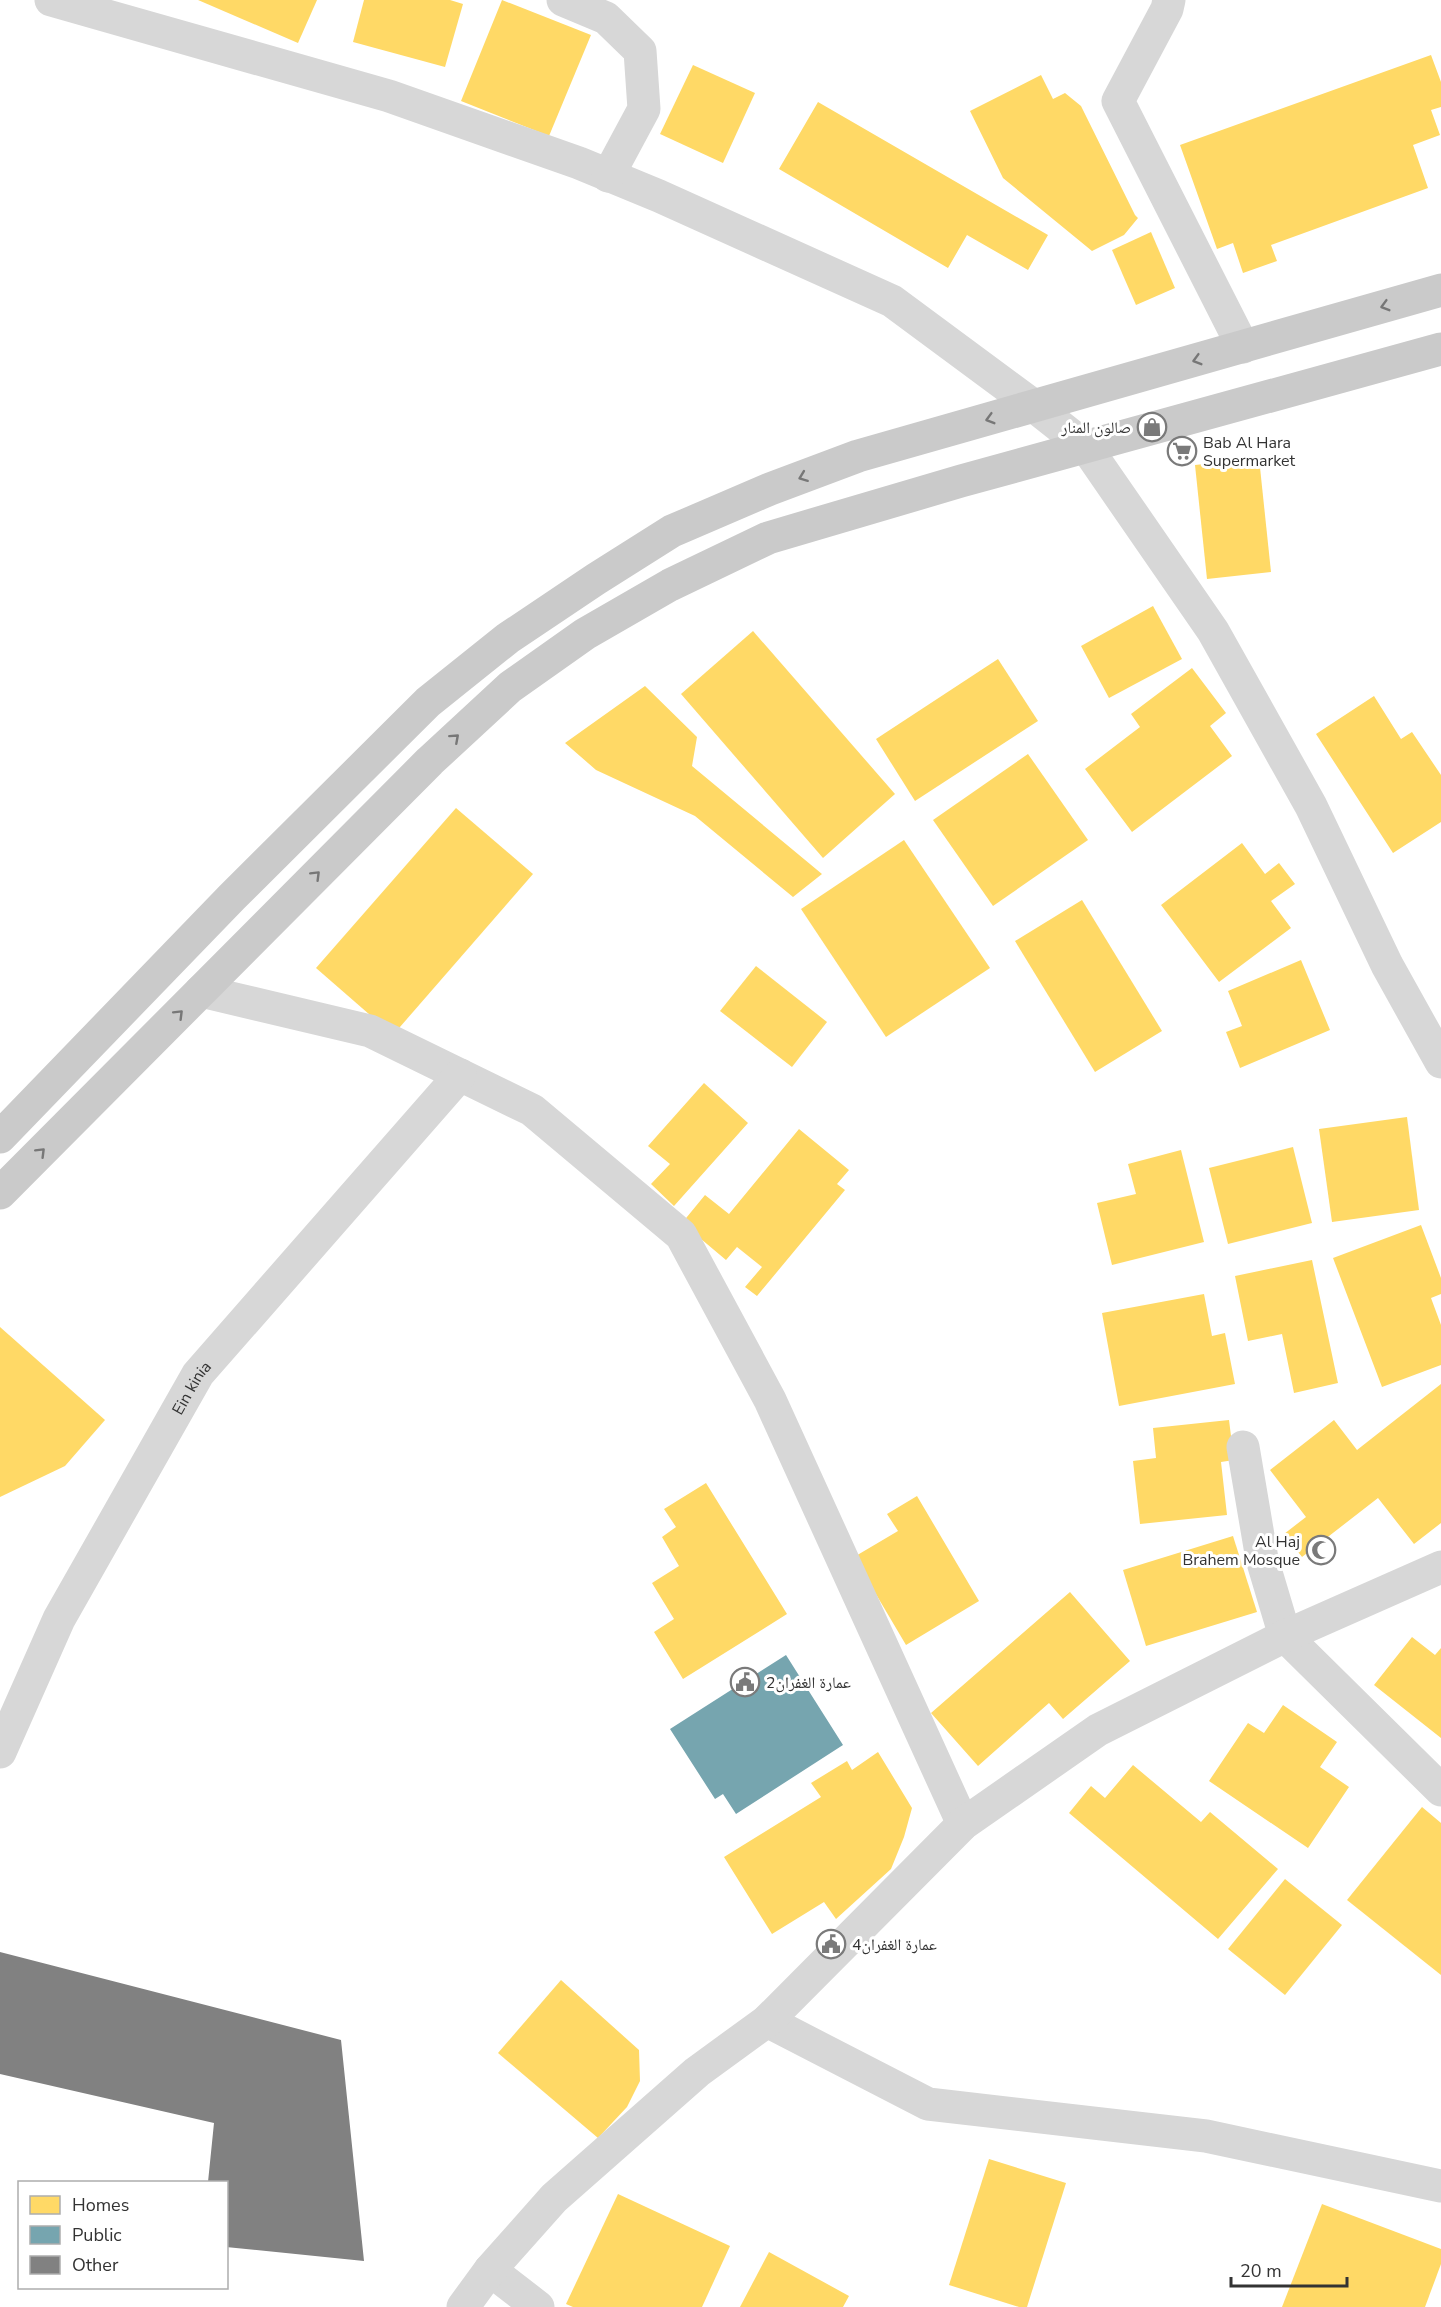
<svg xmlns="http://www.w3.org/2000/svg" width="1441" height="2307" font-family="'Nunito Sans','Noto Naskh Arabic',sans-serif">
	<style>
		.homes { fill: #ffd966 }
		.public { fill: #76a5af }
		.building { fill: #818181 }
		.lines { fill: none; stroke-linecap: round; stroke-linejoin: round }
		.minor { stroke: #d7d7d7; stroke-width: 33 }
		.major { stroke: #cacaca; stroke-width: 33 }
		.oneway { stroke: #777 }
		.labels { text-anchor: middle; stroke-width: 6; stroke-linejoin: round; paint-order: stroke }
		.poi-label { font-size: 16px; fill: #333; stroke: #fff; text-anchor: start }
		.street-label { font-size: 16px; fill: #333; stroke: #fff }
	</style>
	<rect width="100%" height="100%" fill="#fff"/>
	<g class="homes">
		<path d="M198,0H317L298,43Z"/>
		<path d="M364,0H450L463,4L445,67L353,42Z"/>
		<path d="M502,0L591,35L549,136L461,101Z"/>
		<path d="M1431,55L1441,82V107L1431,110L1440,135L1413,145L1428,188L1271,245L1277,261L1243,273L1233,243L1217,249L1180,145Z"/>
		<path d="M693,65L755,93L723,163L660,134Z"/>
		<path d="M1041,75L1053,99L1065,93L1081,106L1135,215L1138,218L1124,235L1092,251L1003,178L970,111Z"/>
		<path d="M818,102L1048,235L1028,270L967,235L948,268L779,169Z"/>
		<path d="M1151,232L1175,288L1136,305L1112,250Z"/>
		<path d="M1259,458L1271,572L1207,579L1195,465Z"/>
		<path d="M1153,606L1182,659L1109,698L1081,646Z"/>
		<path d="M753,631L895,794L823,858L681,694Z"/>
		<path d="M998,659L1038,721L915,801L876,739Z"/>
		<path d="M1192,668L1226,713L1210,726L1232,756L1132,832L1085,769L1140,727L1131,714Z"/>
		<path d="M645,686L697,737L692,766L822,874L793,897L695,816L596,770L565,743Z"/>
		<path d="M1374,696L1401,739L1412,732L1441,775V822L1393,853L1316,734Z"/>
		<path d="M1028,754L1088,840L993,906L933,820Z"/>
		<path d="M456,808L533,874L393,1035L316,968Z"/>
		<path d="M904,840L990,968L886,1037L801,909Z"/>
		<path d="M1242,843L1265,874L1279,863L1295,884L1271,901L1291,928L1219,982L1161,905Z"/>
		<path d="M1082,900L1162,1031L1095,1072L1015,941Z"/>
		<path d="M1301,960L1330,1030L1240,1068L1226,1032L1242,1026L1228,991Z"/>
		<path d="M756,966L827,1022L792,1067L720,1011Z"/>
		<path d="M704,1083L748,1123L674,1206L651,1184L670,1164L648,1146Z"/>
		<path d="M1407,1117L1419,1210L1332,1222L1319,1129Z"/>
		<path d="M799,1129L849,1170L837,1184L845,1190L757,1296L745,1287L762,1267L737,1247L726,1260L682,1223L705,1195L729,1214Z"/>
		<path d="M1293,1147L1312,1223L1228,1244L1209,1168Z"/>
		<path d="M1181,1150L1204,1242L1112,1265L1097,1203L1136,1194L1128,1164Z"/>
		<path d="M1421,1225L1441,1278V1294L1431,1298L1441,1325V1365L1382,1387L1333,1258Z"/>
		<path d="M1312,1260L1338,1383L1294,1393L1282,1334L1248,1341L1235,1276Z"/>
		<path d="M1204,1294L1212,1336L1225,1333L1235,1384L1119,1406L1102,1313Z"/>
		<path d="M0,1327L105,1420L65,1466L0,1497Z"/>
		<path d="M1441,1384V1523L1414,1544L1378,1498L1302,1557L1284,1534L1306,1517L1270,1470L1334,1420L1357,1450Z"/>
		<path d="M1229,1420L1234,1460L1221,1462L1227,1515L1140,1524L1133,1461L1156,1458L1153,1428Z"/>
		<path d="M706,1483L787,1614L683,1679L654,1632L674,1619L652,1583L679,1566L662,1537L676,1527L664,1509Z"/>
		<path d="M917,1496L979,1601L906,1645L854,1557L898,1531L887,1514Z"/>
		<path d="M1233,1536L1257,1612L1146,1646L1123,1570Z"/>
		<path d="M1070,1592L1130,1661L1063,1719L1049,1703L978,1766L931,1713Z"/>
		<path d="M1412,1637L1435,1655L1441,1648V1738L1374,1685Z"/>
		<path d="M1283,1705L1337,1742L1320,1767L1349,1787L1308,1848L1209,1781L1248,1723L1264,1733Z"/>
		<path d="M878,1752L912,1808L904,1837L891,1869L836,1919L824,1902L772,1934L724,1857L821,1797L811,1783L847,1761L852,1770Z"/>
		<path d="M1133,1765L1201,1822L1210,1812L1278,1869L1218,1939L1069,1813L1091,1786L1105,1798Z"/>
		<path d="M1422,1807L1441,1823V1975L1347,1900Z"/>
		<path d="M1285,1879L1342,1925L1285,1995L1228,1949Z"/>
		<path d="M561,1980L639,2050L640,2081L627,2107L598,2138L498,2053Z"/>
		<path d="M989,2159L1066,2183L1027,2307H1019L949,2285Z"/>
		<path d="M618,2194L730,2246L702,2307H573L566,2304Z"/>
		<path d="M1322,2204L1441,2249V2264L1425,2307H1282Z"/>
		<path d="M769,2252L849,2296L843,2307H740Z"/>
	</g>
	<path class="public" d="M786,1655L843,1745L736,1814L723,1794L715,1799L670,1729Z"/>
	<path class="building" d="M0,1952L341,2040L364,2261L226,2247V2182H208L214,2123L0,2074Z"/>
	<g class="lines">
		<g class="minor">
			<path d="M51,0L389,96L579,163L659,196L892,301L1034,406L1086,447L1213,631L1311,806L1387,965L1441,1062"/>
			<path d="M563,0L606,18L640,51L644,109L608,176"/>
			<path d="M1169,0L1167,9L1118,101L1243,347"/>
			<path d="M201,991L370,1031L532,1110L681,1235L770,1400L963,1824"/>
			<path d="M1243,1447L1262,1559L1285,1636L1441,1790"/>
			<path id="s1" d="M0,1752L59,1619L198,1374L460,1075"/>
			<path d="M767,2021L928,2104L1206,2136L1441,2186"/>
			<path d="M490,2270L538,2307"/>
			<path d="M463,2307L490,2270L554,2198L697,2072L767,2021L963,1824L1098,1730L1285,1636L1441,1567"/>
		</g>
		<g class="major">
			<path d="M0,1137L232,897L428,702L508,638L596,579L672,531L770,489L858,456L1441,290"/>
			<path d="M0,1193L430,761L510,687L585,634L670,585L768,538L961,481L1441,349"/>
		</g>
	</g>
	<defs><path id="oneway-chevron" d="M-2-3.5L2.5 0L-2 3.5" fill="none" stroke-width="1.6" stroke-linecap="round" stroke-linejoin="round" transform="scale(1.5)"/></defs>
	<g class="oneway">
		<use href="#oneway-chevron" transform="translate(1385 306) rotate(164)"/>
		<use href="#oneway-chevron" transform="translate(1197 360) rotate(164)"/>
		<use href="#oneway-chevron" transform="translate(990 419) rotate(164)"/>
		<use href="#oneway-chevron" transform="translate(803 477) rotate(159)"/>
		<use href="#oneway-chevron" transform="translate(455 738) rotate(-42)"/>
		<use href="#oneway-chevron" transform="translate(316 875) rotate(-45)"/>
		<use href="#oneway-chevron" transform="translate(179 1014) rotate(-45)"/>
		<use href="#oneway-chevron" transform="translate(41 1152) rotate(-45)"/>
	</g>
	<defs>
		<g id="shop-ring" transform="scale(1.5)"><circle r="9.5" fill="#fff" stroke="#7a7a7a" stroke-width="1.5"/><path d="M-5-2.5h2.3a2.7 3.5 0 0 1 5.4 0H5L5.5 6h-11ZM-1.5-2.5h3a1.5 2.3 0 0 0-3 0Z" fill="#7a7a7a"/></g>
		<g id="supermarket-ring" transform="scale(1.5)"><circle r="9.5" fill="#fff" stroke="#7a7a7a" stroke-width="1.5"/><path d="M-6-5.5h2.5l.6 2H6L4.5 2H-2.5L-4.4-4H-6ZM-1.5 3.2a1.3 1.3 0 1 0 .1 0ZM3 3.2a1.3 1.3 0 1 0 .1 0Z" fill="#7a7a7a"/></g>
		<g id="mosque-ring" transform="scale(1.5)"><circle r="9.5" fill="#fff" stroke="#7a7a7a" stroke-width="1.5"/><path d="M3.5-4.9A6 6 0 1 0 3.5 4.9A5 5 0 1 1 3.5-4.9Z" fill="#7a7a7a"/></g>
		<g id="civic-ring" transform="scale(1.5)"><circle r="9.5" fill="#fff" stroke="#7a7a7a" stroke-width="1.5"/><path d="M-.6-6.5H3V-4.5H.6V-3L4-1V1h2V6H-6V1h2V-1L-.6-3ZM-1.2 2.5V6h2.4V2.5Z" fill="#7a7a7a"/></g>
	</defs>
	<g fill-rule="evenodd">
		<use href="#shop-ring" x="1152" y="427"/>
		<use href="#supermarket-ring" x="1182" y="451"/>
		<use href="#mosque-ring" x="1321" y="1550"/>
		<use href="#civic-ring" x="745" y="1682"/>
		<use href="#civic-ring" x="831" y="1944"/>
	</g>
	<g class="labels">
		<g class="poi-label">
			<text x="1131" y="433" text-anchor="end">صالون المنار</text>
			<text x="1203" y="448">Bab Al Hara<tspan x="1203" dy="18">Supermarket</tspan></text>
			<text x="1300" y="1547" text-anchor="end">Al Haj<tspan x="1300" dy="18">Brahem Mosque</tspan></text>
			<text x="766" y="1688">عمارة الغفران2</text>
			<text x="852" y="1950">عمارة الغفران4</text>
		</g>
		<g class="street-label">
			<text dy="6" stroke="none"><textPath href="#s1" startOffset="412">Ein kinia</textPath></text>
		</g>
	</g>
	<rect x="18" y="2181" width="210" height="108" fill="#ffffff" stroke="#adadad" stroke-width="1.5"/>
	<rect x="30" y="2196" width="30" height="18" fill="#ffd966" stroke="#adadad" stroke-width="1.5"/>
	<text x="72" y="2211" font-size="18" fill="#333333">Homes</text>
	<rect x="30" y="2226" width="30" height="18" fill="#76a5af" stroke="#adadad" stroke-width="1.5"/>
	<text x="72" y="2241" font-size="18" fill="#333333">Public</text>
	<rect x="30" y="2256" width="30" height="18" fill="#818181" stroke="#adadad" stroke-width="1.5"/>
	<text x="72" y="2271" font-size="18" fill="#333333">Other</text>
	<path d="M1231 2277v9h116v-9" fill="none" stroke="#333333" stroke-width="3"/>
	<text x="1240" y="2277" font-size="18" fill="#333333" stroke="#ffffff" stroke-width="4.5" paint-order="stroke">20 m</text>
</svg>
